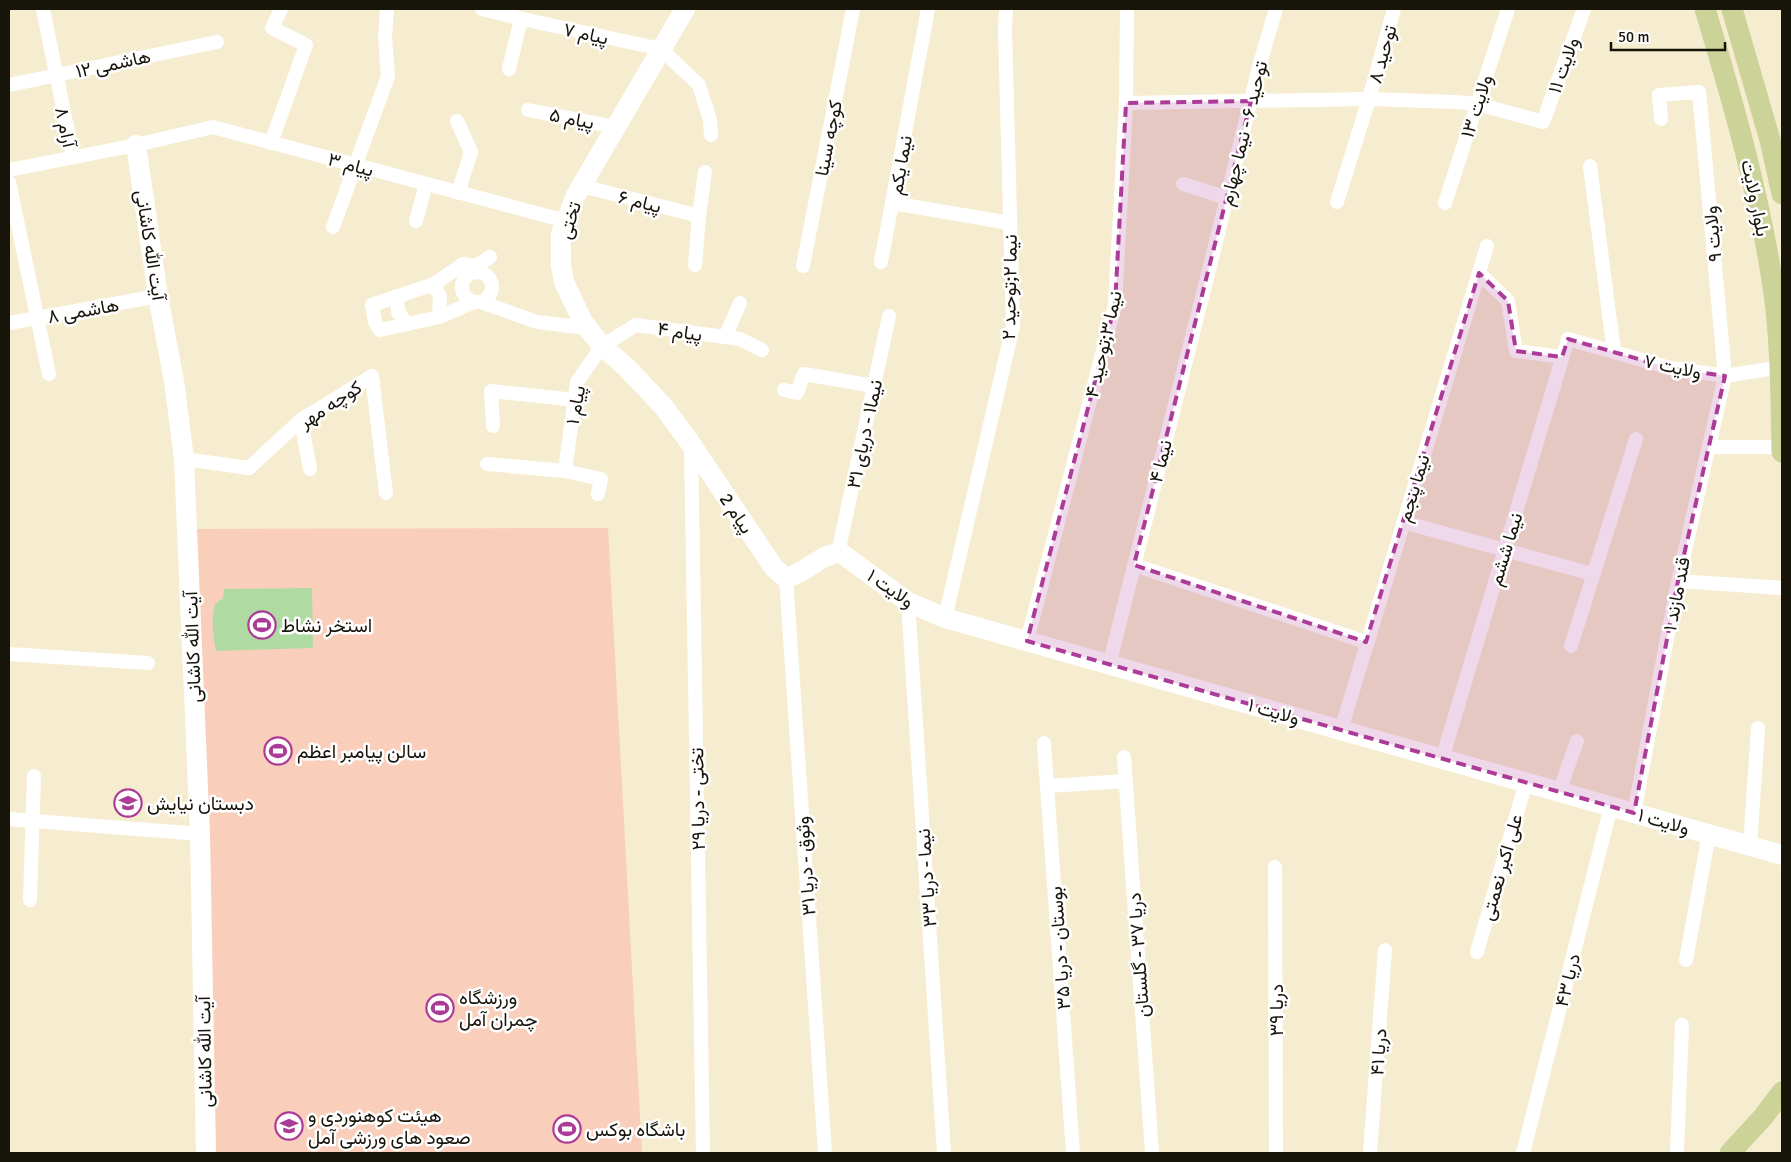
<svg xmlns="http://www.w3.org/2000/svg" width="1791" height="1162" font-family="Signika,Vazirmatn,sans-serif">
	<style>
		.green { fill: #f9ceba }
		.water { fill: #afdba2 }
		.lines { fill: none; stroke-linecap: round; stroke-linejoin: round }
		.street { stroke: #fff; stroke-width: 14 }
		.secondary { stroke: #fff; stroke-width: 20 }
		.primary { stroke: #cbd398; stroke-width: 21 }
		.marked { fill: #ab3b97; fill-opacity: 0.2; stroke: #ab3b97; stroke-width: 4; stroke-dasharray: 10 6; stroke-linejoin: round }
		.labels { text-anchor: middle; stroke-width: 5; stroke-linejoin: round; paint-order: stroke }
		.street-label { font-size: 19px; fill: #17140a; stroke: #fff }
		.poi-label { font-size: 19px; fill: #17140a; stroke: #fff; text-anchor: start }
	</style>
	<rect width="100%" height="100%" fill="#f6eccf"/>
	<path class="green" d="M608,528L642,1153H212L188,529Z"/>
	<path class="water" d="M312,588L313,648L216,651C213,634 211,620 215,604L223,598L224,589Z"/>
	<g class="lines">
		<g class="street">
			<path d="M43,9L73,157"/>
			<path d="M482,9L536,22L661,49L699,85L710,120L711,135"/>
			<path d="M509,69L521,19"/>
			<path d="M9,85L217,42"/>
			<path d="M1126,103L1369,99L1456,102L1477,104L1543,122L1584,9"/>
			<path d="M528,110L616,127"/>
			<path d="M457,121L471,152L458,193"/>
			<path d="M271,143L306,45L272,28L281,9"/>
			<path d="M1590,166L1614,352"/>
			<path d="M9,170L136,145L213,127L566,221"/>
			<path d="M9,182L49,374"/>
			<path d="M1183,184L1227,198"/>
			<path d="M582,186L699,216"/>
			<path d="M1337,202L1369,99L1394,9"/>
			<path d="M892,203L1010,223"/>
			<path d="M1445,203L1508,9"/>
			<path d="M416,221L426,184"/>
			<path d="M333,227L388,76L385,37L387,9"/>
			<path d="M881,262L928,9"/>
			<path d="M695,265L699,216L705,172"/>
			<path d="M803,266L853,9"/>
			<circle cx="477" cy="287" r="15"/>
			<path d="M1479,273L1508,301L1516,351L1562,357"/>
			<path d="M434,284L440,297L439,317"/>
			<path d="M397,296L398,312L407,324"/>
			<path d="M474,302L439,317L380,330L375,322L372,305L434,284L463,264L476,266L490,257"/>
			<path d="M481,302L537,322L587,328"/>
			<path d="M9,323L158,296"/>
			<path d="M725,337L740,303"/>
			<path d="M784,390L797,393L804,374L874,386"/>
			<path d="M301,420L310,469"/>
			<path d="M493,426L491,391L575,400"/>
			<path d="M691,444L703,1153"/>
			<path d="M1709,447H1782"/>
			<path d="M184,459L249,468L301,420L372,376L386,493"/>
			<path d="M487,464L565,471"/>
			<path d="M598,494L601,479L565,471L577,382L602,346L636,325L740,339L762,350"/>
			<path d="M1403,522L1592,574"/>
			<path d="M838,553L889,316"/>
			<path d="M1134,565L1366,642"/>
			<path d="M786,578L825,1153"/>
			<path d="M1678,581L1782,588"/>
			<path d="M908,602L944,1153"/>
			<path d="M945,618L1013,326L1005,30L1006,9"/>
			<path d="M1027,641L1115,305L1126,103L1127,9"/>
			<path d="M1571,646L1636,439"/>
			<path d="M9,654L148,663"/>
			<path d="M1109,665L1212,258L1260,63L1276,9"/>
			<path d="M1341,730L1487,246"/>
			<path d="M1044,743L1073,1153"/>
			<path d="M1124,757L1152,1153"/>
			<path d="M1442,759L1568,339L1670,368L1725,376L1781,367"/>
			<path d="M1048,786L1126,781"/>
			<path d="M1559,792L1577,741"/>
			<path d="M1634,813L1678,581L1725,376L1699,92L1659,95L1661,119"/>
			<path d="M9,819L200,834"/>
			<path d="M1750,846L1758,728"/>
			<path d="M1275,867L1276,1153"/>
			<path d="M30,900L34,776"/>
			<path d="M1477,952L1526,782"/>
			<path d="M1686,960L1709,834"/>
			<path d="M1370,1153L1385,950"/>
			<path d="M1523,1153L1611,806"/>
			<path d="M1677,1153L1682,1025"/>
		</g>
		<g class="secondary">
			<path d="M685,9L576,195L561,234V265L564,282L583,322L602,346L626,367L663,406L691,444L774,568L786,578C805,574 823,552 841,553L908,602L945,618L1782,855"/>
			<path d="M136,145L158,296L174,381L184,459L200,834L206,1153"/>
		</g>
		<g class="primary">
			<path d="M1705,9C1733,102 1760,196 1774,293C1781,346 1781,399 1782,452"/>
			<path d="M1732,9L1770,140L1782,194"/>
			<path d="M1730,1153L1763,1117L1782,1092"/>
		</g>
	</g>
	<path class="marked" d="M1251,101L1134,565L1366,642L1479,273L1508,301L1516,351L1562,357L1568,339L1670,368L1725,376L1678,581L1634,813L1027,641L1115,305L1126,103Z"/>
	<defs>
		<g id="stadium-ring" transform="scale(1.4375)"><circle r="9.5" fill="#fff" stroke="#ab3b97" stroke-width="1.5"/><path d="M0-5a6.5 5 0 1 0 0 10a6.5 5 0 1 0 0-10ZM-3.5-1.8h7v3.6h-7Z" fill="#ab3b97"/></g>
		<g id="school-ring" transform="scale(1.4375)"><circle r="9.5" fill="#fff" stroke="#ab3b97" stroke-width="1.5"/><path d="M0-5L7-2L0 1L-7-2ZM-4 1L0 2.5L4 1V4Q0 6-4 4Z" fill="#ab3b97"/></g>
	</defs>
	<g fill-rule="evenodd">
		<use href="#stadium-ring" x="262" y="625"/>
		<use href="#stadium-ring" x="278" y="751"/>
		<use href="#school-ring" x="128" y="803"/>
		<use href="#stadium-ring" x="440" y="1008"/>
		<use href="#school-ring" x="289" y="1126"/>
		<use href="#stadium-ring" x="567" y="1129"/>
	</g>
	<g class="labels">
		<g class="street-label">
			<text transform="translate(586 33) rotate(12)" y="7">پیام ۷</text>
			<text transform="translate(1382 54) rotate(-74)" y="7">توحید ۸</text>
			<text transform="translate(113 63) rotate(-12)" y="7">هاشمی ۱۲</text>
			<text transform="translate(1563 65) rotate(-70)" y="7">ولایت ۱۱</text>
			<text transform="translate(1476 106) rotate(-72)" y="7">ولایت ۱۳</text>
			<text transform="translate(572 118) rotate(11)" y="7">پیام ۵</text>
			<text transform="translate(66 127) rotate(78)" y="7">آرام ۸</text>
			<text transform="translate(1243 133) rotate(-76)" y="7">توحید ۶ - نیما چهارم</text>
			<text transform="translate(828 138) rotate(-79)" y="7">کوچه سینا</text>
			<text transform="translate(351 164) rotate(15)" y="7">پيام ۳</text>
			<text transform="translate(900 165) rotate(-80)" y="7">نیما یکم</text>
			<text transform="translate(1756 198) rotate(78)" y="7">بلوار ولایت</text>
			<text transform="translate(640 201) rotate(14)" y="7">پیام ۶</text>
			<text transform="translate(569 220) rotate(-73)" y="7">تختی</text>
			<text transform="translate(1712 234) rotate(-95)" y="7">ولایت ۹</text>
			<text transform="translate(151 245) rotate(81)" y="7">آیت الله کاشانی</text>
			<text transform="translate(1009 287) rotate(-89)" y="7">نیما ۲;توحید ۲</text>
			<text transform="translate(83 310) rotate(-10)" y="7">هاشمی ۸</text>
			<text transform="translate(680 331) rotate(8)" y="7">پیام ۴</text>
			<text transform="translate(1103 344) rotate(-77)" y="7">نیما ۳;توحید ۴</text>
			<text transform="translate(1673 366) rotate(12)" y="7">ولایت ۷</text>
			<text transform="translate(330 404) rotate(-33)" y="7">کوچه مهر</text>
			<text transform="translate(575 405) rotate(-80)" y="7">پیام ۱</text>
			<text transform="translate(864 434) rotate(-78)" y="7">نیما۱ - دریای ۳۱</text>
			<text transform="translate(1160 461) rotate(-76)" y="7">نیما ۴</text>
			<text transform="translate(1413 488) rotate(-73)" y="7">نیما پنجم</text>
			<text transform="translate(737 513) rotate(56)" y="7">پیام 2</text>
			<text transform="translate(1505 549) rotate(-73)" y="7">نیما ششم</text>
			<text transform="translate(891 588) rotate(35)" y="7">ولایت ۱</text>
			<text transform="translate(1676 594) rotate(-79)" y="7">قند مازند ۱</text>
			<text transform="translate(192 647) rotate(-92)" y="7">آیت الله کاشانی</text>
			<text transform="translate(1274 711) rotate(16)" y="7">ولایت ۱</text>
			<text transform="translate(697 799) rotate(-91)" y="7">تختی - دریا ۲۹</text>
			<text transform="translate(1664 821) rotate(16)" y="7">ولایت ۱</text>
			<text transform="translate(805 866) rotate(-94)" y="7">وثوق - دریا ۳۱</text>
			<text transform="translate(1501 867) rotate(-74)" y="7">علی اکبر نعمتی</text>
			<text transform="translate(926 878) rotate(-94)" y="7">نیما - دریا ۳۳</text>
			<text transform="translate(1059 948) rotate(-94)" y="7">بوستان - دریا ۳۵</text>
			<text transform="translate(1138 955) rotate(-94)" y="7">دریا ۳۷ - گلستان</text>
			<text transform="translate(1567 980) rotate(-76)" y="7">دریا ۴۳</text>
			<text transform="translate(1276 1010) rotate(-90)" y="7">دریا ۳۹</text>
			<text transform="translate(204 1052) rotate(-91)" y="7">آیت الله کاشانی</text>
			<text transform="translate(1378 1052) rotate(-86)" y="7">دریا ۴۱</text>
		</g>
		<g class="poi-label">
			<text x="281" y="632">استخر نشاط</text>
			<text x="297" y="758">سالن پیامبر اعظم</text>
			<text x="147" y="810">دبستان نیایش</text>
			<text x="459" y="1004">ورزشگاه<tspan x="459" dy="22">چمران آمل</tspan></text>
			<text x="308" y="1122">هیئت کوهنوردی و<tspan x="308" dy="22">صعود های ورزشی آمل</tspan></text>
			<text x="586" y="1136">باشگاه‌ بوکس</text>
		</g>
	</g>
	<rect width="1791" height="1162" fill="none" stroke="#17140a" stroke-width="20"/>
	<path d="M1611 42v8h114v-8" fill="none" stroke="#17140a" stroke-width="2.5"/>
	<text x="1618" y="42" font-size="15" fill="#17140a" stroke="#ffffff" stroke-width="4" paint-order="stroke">50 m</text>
</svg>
